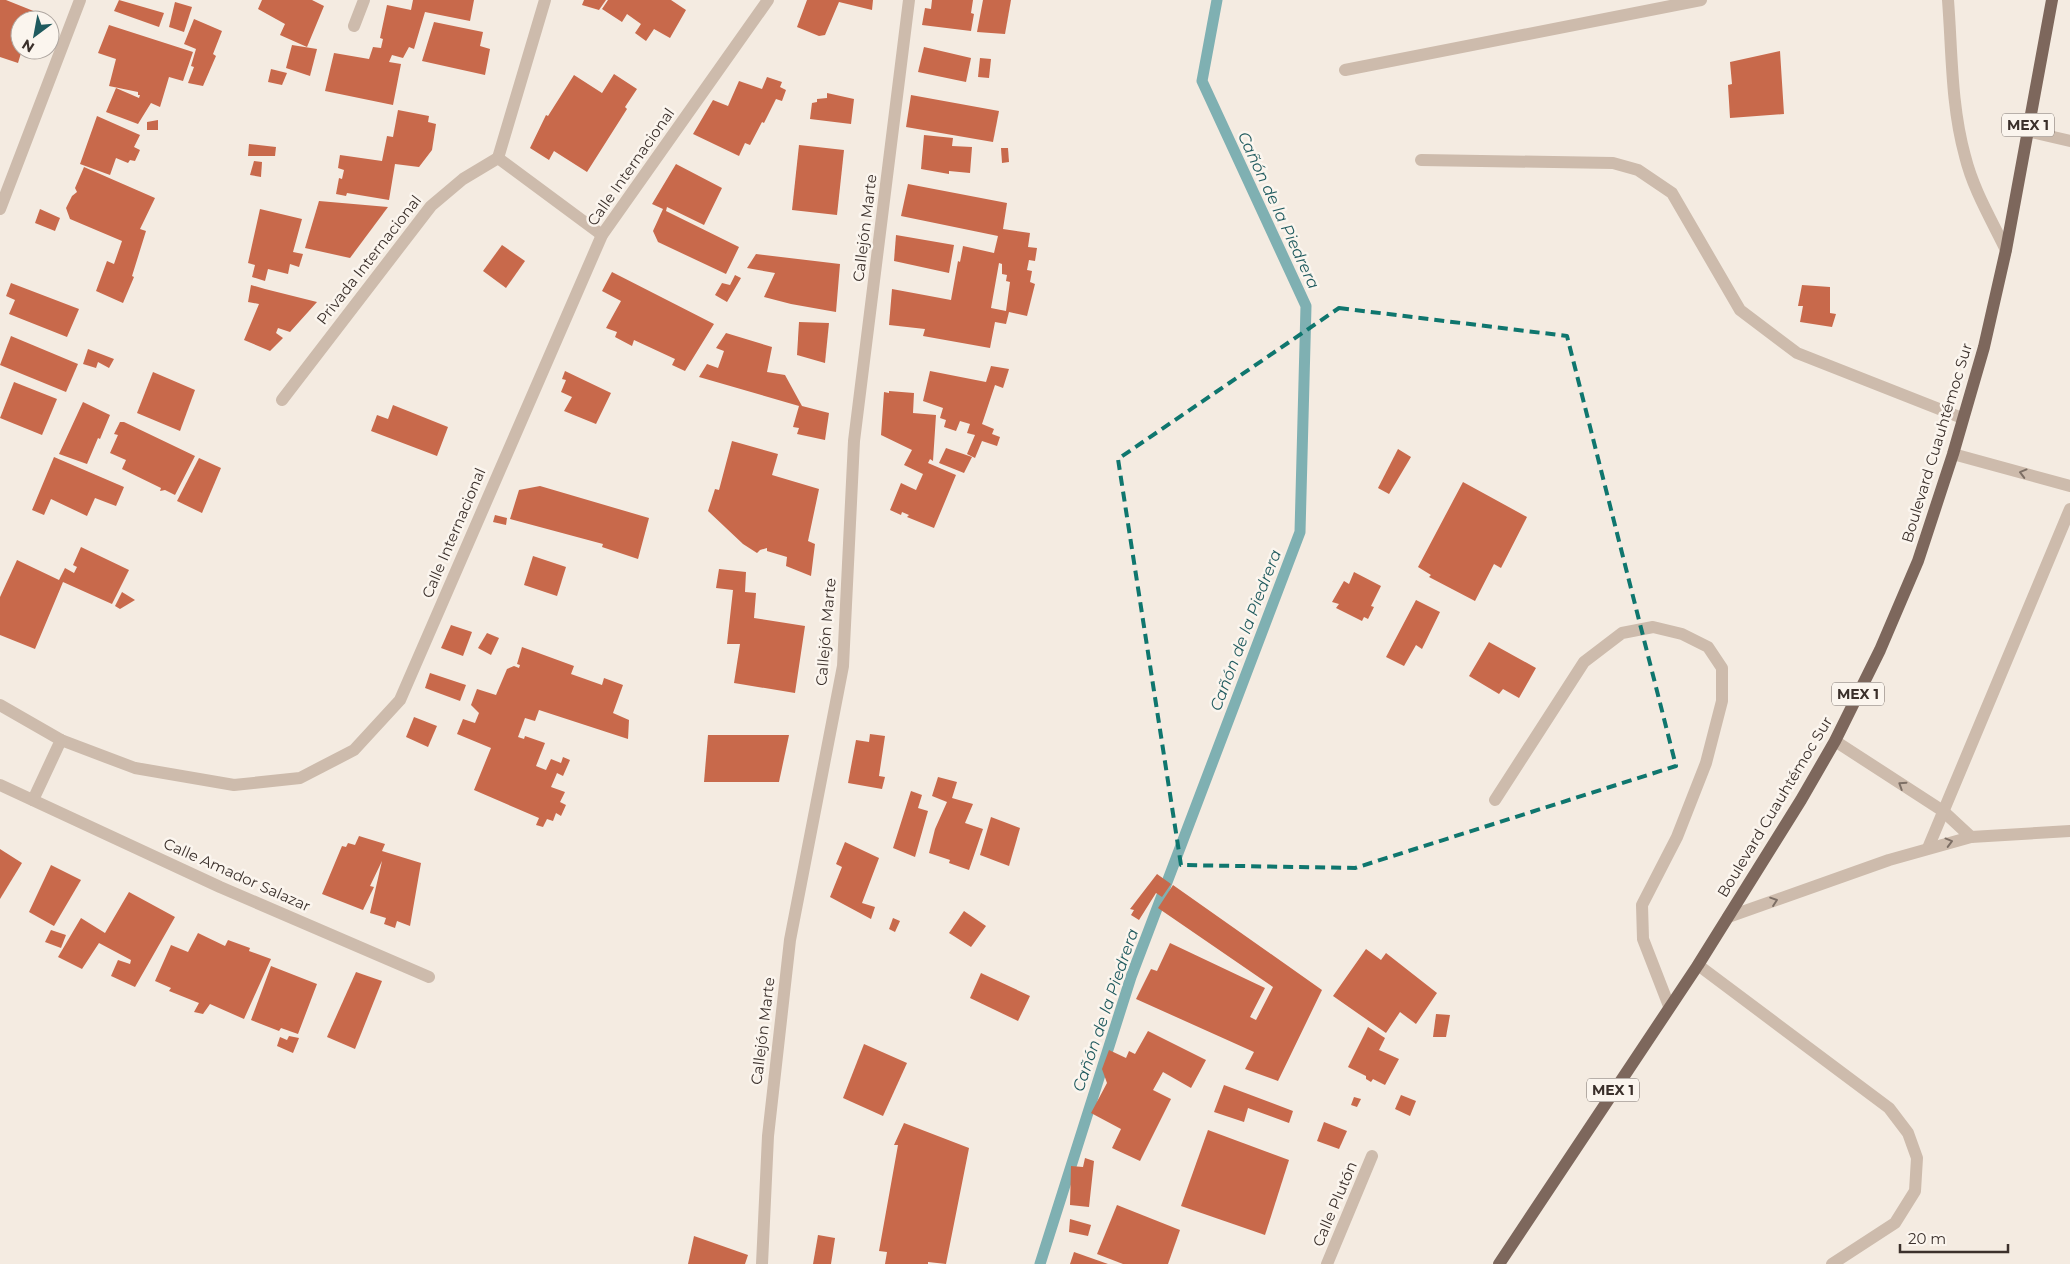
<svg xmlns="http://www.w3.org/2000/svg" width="2070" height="1264" font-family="Montserrat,sans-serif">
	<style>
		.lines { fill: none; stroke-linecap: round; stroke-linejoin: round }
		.stream { stroke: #7fb0b2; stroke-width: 11 }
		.building { fill: #c8694b; fill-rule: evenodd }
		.service { stroke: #cdbbac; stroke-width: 12 }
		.minor { stroke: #cdbbac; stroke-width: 12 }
		.tertiary { stroke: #cdbbac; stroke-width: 12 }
		.primary { stroke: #7d675c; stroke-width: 12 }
		.oneway { stroke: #7d6f65 }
		.marked { fill: none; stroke: #0f766e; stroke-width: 4; stroke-dasharray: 10 6; stroke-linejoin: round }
		.labels { text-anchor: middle; stroke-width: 5; stroke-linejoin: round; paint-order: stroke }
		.shield { fill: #fbf5ee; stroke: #756b66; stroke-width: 1 }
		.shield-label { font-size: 14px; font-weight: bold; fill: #3b302b }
		.street-label { font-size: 15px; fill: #3b302b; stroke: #fbf5ee }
		.water-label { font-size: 16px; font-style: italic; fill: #1f5a5e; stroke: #fbf5ee }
	</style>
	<rect width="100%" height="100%" fill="#f4ebe1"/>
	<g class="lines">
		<path class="stream" d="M1040,1264L1131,977L1300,532L1306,306L1202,81L1217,0"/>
	</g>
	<g class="building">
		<path d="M0,0H6L36,12L34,20H20V50H22L18,63L0,57Z"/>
		<path d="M119,0L164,13L159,27L114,11Z"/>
		<path d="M262,0H312L324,6L307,47L280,35L285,24L258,9Z"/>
		<path d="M413,0H474L470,21L425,12L414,49L409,47L403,58L392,55L389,62L401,64L393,105L325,91L334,53L369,59L373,47L381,48L383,39L380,38L387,5L411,10Z"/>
		<path d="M584,0H606L599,10L582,5Z"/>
		<path d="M608,0H671L686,10L670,38L654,29L646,41L635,33L641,24L627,14L622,22L602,9Z"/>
		<path d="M807,0H873L872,10L839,2L825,35L819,36L797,27Z"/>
		<path d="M932,0H973L971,13L974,14L971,31L922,25L925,8L931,9Z"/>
		<path d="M983,0H1011L1005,34L977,32Z"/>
		<path d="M175,2L192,7L184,32L169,27Z"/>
		<path d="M194,19L222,31L213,54L216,56L203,86L188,83L194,67L191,66L196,49L184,44Z"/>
		<path d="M434,22L483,32L480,46L490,49L485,75L422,61Z"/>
		<path d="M109,25L193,52L183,81L169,77L160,107L151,103L138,124L106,112L116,88L139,98L140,95H138V92L109,86L116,59L98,53Z"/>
		<path d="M292,45L317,49L310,76L286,68Z"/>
		<path d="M924,47L971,58L966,82L918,72Z"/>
		<path d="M1780,51L1784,114L1730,118L1728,85L1732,84L1730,62Z"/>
		<path d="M980,58L991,59L989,78L978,77Z"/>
		<path d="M271,69L287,73L282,85L268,82Z"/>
		<path d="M614,74L637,89L625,107L627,109L587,172L554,151L549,160L530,148L546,115L548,116L574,75L602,93Z"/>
		<path d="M767,77L782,82L780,87L786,90L782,101L776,99L764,123L762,122L750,145L745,143L739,156L693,134L713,100L728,106L739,81L762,89Z"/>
		<path d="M827,93L854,99L851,124L810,119L812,103L817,102V99L827,98Z"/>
		<path d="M911,95L999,111L993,142L906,127Z"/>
		<path d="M398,110L429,116L428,122L436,124L432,150L419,167L395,164L389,200L347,193L346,196L336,194L339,178L342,179L344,170L338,168L340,155L382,161L387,136L393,137Z"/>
		<path d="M97,116L140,135L134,147L140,150L135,161L130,160L128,163L116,158L110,175L80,164Z"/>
		<path d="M158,120V130H147V122Z"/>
		<path d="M924,135L953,138L952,146L972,147L970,173L949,171V174L921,169Z"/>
		<path d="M249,144L276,147L275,156H248Z"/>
		<path d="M799,145L844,150L837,215L792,210Z"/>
		<path d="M1001,148H1008L1009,162L1002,163Z"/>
		<path d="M254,161L262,162L261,177L250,175Z"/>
		<path d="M676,164L722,188L704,225L667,207L666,211L739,247L726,274L658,242L653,231L663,209L652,204Z"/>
		<path d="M84,167L155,198L140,229L146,231L132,276L134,277L123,303L96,291L107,261L114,264L122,241L70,219L66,208L72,196L77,192L75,188Z"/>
		<path d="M908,184L1007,203L1003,229L1030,233L1028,247L1037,248L1035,261L1029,260L1027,270L1032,271L1030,282L1035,284L1027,316L1009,312L1006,324L995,322L990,348L923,336L925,329L889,325L892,289L951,300L958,261L960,262L963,246L994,253L998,236L901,216ZM999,263L1002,264V274L1007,275L1006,281L1010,282L1006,311L991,308Z"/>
		<path d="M319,201L388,207L350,258L305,248Z"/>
		<path d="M40,209L60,218L55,231L35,223Z"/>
		<path d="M260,209L302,219L293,252L303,254L299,267L290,264L288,274L268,269L265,281L252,277L255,265L248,263Z"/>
		<path d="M896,235L954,245L949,273L894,261Z"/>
		<path d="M502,245L525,261L506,288L483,271Z"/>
		<path d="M756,254L840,264L836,312L791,304L764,297L775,273L747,268Z"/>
		<path d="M612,272L714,324L685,371L672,365L675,359L634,340L632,346L615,337L617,332L606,328L621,301L602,291Z"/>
		<path d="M735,275L741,278L727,302L715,295L722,283L730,285Z"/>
		<path d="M11,283L79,309L67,337L9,314L15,300L6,296Z"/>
		<path d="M251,285L265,289L317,302L290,332L278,328L276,333L283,338L270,351L244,340L259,304L248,302Z"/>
		<path d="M1802,285L1830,287V313L1836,314L1832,327L1800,322L1803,306H1798Z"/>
		<path d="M799,322L829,323L825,363L797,355Z"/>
		<path d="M726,333L772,347L767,372L785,375L802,406L829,413L825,440L797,434L799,428L793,427L799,406L699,377L707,364L718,368L724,351L716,348Z"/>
		<path d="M11,336L78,364L66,392L0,365Z"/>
		<path d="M88,349L114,359L109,368L98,362L96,368L83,364Z"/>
		<path d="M991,366L1009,369L1003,388L995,385L982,424L994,429L992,434L1000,437L997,446L982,441L975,458L967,454L975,435L967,433L970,424L960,421L956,431L944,427L946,420L940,418L943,408L923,401L930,371L986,382Z"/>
		<path d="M565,371L611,393L596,424L564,411L572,397L561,392L566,380L562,379Z"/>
		<path d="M153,372L195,390L180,431L137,413Z"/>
		<path d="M14,382L57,399L42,435L0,418Z"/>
		<path d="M889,391L914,393L913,413L936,415L933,461L930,459L928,463L956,475L934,528L907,517L909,515L902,512L901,515L890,510L901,483L916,490L923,474L904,465L912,450L881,435L884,392L889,393Z"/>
		<path d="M83,402L110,415L100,439L98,438L87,464L59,454Z"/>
		<path d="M393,405L448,427L437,456L371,431L377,415L388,419Z"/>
		<path d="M120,422H124L195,456L175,495L165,490L160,491L161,488L122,469L126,460L110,453L118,435L114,434Z"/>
		<path d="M732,441L778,454L772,475L819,489L808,541L815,544L811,576L786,566L787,557L767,551V548L760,550L757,553L743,544L708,511L715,489L719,490Z"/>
		<path d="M946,448L972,457L964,473L939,463Z"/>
		<path d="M1398,449L1411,457L1389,494L1378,488Z"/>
		<path d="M54,457L124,487L116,506L95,498L87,516L51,499L44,515L32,510Z"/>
		<path d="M199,458L221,468L202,513L177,501Z"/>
		<path d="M1463,482L1527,517L1501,568L1494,564L1475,601L1429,577L1431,575L1418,567Z"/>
		<path d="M540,486L649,518L638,559L602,547L603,544L510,519L519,490Z"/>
		<path d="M495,515L507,518L506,525L493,522Z"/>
		<path d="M81,547L129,570L112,604L63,582L35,649L0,635V597L17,560L59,580L65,568L74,573L77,567L73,565Z"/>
		<path d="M533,556L566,567L557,596L524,585Z"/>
		<path d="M719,569L746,572L745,592L756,593L754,618L805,626L795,693L734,683L740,644H727L733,590L716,588Z"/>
		<path d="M1354,572L1381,586L1371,606L1374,607L1368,619L1364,617L1362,621L1336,608L1339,604L1332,602L1344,581L1349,584Z"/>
		<path d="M122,592L135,600L120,609L115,606Z"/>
		<path d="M1416,600L1440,612L1422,649L1416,645L1404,666L1386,657Z"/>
		<path d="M451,625L472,632L463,656L441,648Z"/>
		<path d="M487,633L499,638L491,655L478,648Z"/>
		<path d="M1489,642L1536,668L1519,698L1503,689L1499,694L1469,676Z"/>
		<path d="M522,647L574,666L571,674L602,685L604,678L623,685L613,713L629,720L628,739L539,710L535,721L525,718L518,737L524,739L525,736L545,743L536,766L546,770L551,759L561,763L563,757L570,760L563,776L557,773L551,787L565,792L560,802L566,805L561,816L556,813L553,821L547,819L543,827L536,825L539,818L474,790L491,748L457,734L463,719L475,723L479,713L471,705L477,689L496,695L507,669L514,666L519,668L520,665L517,664Z"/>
		<path d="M430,673L466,685L460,701L425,688Z"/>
		<path d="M414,717L437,726L428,747L406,737Z"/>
		<path d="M870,734L885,736L879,776L885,777L882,789L848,783L856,740L869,742Z"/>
		<path d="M708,735H789L779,782H704Z"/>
		<path d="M938,777L957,782L952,798L973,804L965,823L983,829L969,870L949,863L950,860L929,853L935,829L947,802L932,796Z"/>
		<path d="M911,791L922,795L918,808L928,811L915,857L893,848Z"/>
		<path d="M991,817L1020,828L1009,866L980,855Z"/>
		<path d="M359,836L385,844L382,851L421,863L410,926L397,921L395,928L384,924L386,918L370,913L382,861L370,886L374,887L363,910L322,894L342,846L346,847L348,843L355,845Z"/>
		<path d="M845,842L879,858L862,903L875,907L871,919L830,897L842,867L836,864Z"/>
		<path d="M0,849L22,863L0,899Z"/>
		<path d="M51,865L81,880L54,926L29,912Z"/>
		<path d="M1157,874L1171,884L1162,897L1156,893L1139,920L1131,915L1134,910L1130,909Z"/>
		<path d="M1173,885L1322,990L1278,1081L1245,1069L1254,1052L1136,999L1151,969L1157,971L1170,943L1265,988L1250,1017L1256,1020L1273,987L1158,908Z"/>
		<path d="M129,892L175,917L135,987L111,976L118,960L130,964L131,960L99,943L82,969L58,957L81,918L105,933Z"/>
		<path d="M964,911L986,926L971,947L949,933Z"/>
		<path d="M893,918L900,921L895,932L889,929Z"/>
		<path d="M51,930L66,935L61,948L45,942Z"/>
		<path d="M198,933L225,946L228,940L250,948L249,951L271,959L244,1019L210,1004L203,1014L194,1012L199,1003L169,991L171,988L155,981L171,945L188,952Z"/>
		<path d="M1366,949L1381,960L1386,953L1437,993L1416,1024L1400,1012L1386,1033L1333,996Z"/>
		<path d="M271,966L317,984L298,1034L281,1028L279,1031L251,1020Z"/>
		<path d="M356,972L382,981L355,1049L327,1037Z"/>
		<path d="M981,973L1030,996L1018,1021L970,998Z"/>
		<path d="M1436,1014L1450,1015L1446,1037H1433Z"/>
		<path d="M1368,1027L1385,1038L1379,1050L1399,1059L1385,1085L1373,1079L1371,1082L1366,1079V1076L1348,1067Z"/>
		<path d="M1148,1031L1206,1060L1191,1088L1163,1072L1153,1090L1171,1099L1140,1161L1112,1148L1121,1129L1091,1113L1107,1083L1102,1069L1109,1050L1126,1058L1129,1051L1135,1054Z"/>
		<path d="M289,1036L299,1038L293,1053L277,1046L280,1037L287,1040Z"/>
		<path d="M864,1044L907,1063L883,1116L843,1098Z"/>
		<path d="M1224,1085L1293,1111L1289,1123L1248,1108L1244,1122L1214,1112Z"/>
		<path d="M1401,1095L1416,1101L1410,1116L1395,1109Z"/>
		<path d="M1354,1097L1361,1099L1357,1107L1351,1105Z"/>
		<path d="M1324,1122L1347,1131L1339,1149L1317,1141Z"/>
		<path d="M904,1123L969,1148L946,1264L928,1262V1264H885L887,1252L879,1251L898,1145H894Z"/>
		<path d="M1208,1130L1289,1160L1265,1235L1181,1206Z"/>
		<path d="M1085,1158L1094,1161L1089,1207L1070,1205L1071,1166L1083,1167Z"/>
		<path d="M1117,1205L1180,1230L1168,1264H1123L1097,1254Z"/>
		<path d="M1070,1219L1091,1225L1088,1236L1069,1232Z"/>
		<path d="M818,1235L835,1238L831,1264H813Z"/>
		<path d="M694,1236L748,1255L745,1264H688Z"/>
		<path d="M1074,1252L1108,1264H1070Z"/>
	</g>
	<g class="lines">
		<g class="service">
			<path d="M1345,70L1701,0"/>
			<path d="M2027,131L2070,141"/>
			<path d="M1421,160L1613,163L1638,170L1672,193L1740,310L1797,353L1962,418"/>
			<path d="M1953,454L2070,486"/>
			<path d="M1835,741L1943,811L1971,837"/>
			<path d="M1495,800L1584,662L1622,633L1653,627L1682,634L1708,647L1722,668V701L1706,763L1677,837L1642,905L1643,939L1669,1006"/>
			<path d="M1928,848L2070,509"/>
			<path d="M1728,917L1889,860L1971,837L2070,831"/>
		</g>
		<g class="minor">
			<path d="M545,0L498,158L602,235"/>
			<path d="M354,26L364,0"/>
			<path d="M0,209L80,0"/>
			<path d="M282,400L431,206L463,179L498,158"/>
			<path d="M0,705L61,740L135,768L234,785L300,778L354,750L400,700L602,235L768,0"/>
			<path d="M0,785L220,887L429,977"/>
			<path d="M33,800L61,740"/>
			<path d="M1698,965L1889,1108L1908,1133L1917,1158L1915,1191L1895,1223L1832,1264"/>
			<path d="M762,1264L768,1136L790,940L843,666L854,441L909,0"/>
			<path d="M1327,1264L1372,1156"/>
		</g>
		<path class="tertiary" d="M1948,0C1952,51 1951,106 1965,156C1973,189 1991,219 2006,250"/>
		<path class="primary" d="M1499,1264L1698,965L1801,800L1835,741L1880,650L1918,561L1953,454L1984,347L2006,250L2052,0"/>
	</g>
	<defs><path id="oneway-chevron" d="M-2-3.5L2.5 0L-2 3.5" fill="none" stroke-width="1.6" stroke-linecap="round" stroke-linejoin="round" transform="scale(1.25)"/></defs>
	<g class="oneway">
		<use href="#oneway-chevron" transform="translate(2023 473) rotate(-165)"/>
		<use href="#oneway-chevron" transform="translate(1902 785) rotate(-147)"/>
		<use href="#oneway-chevron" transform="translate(1949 842) rotate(-15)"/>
		<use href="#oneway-chevron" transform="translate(1774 901) rotate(-19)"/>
	</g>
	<path class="marked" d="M1339,308L1567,336L1676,766L1355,868L1181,865L1118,459Z"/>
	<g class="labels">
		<g class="shield">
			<rect x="2002" y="113.5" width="52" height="23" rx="4"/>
			<rect x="1832" y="682.5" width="52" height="23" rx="4"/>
			<rect x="1587" y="1078.5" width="52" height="23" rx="4"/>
		</g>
		<g class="shield-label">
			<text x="2028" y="130">MEX 1</text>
			<text x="1858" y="699">MEX 1</text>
			<text x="1613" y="1095">MEX 1</text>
		</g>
		<g class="street-label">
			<text transform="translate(631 167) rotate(-55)" y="5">Calle Internacional</text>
			<text transform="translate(865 228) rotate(-83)" y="5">Callejón Marte</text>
			<text transform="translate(369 260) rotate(-52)" y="5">Privada Internacional</text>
			<text transform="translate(1937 443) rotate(-73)" y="5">Boulevard Cuauhtémoc Sur</text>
			<text transform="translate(454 533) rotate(-67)" y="5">Calle Internacional</text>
			<text transform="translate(826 632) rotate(-85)" y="5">Callejón Marte</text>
			<text transform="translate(1775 807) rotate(-59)" y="5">Boulevard Cuauhtémoc Sur</text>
			<text transform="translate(237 875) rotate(24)" y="5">Calle Amador Salazar</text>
			<text transform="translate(763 1031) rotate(-83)" y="5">Callejón Marte</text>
			<text transform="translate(1335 1204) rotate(-67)" y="5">Calle Plutón</text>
		</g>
		<g class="water-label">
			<text transform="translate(1279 210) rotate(65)" y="6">Cañón de la Piedrera</text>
			<text transform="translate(1245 630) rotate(-69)" y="6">Cañón de la Piedrera</text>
			<text transform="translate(1105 1010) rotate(-71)" y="6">Cañón de la Piedrera</text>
		</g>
	</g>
	<g transform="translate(35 35) rotate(212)"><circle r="24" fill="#fbf5ee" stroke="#aea6a0"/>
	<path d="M0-4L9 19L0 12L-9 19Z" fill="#1f5a5e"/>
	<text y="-8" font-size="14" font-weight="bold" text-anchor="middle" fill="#3b302b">N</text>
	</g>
	<path d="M1900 1244v8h108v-8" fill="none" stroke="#3b302b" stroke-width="2.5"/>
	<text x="1908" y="1244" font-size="15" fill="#3b302b" stroke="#fbf5ee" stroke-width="4" paint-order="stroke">20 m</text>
</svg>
